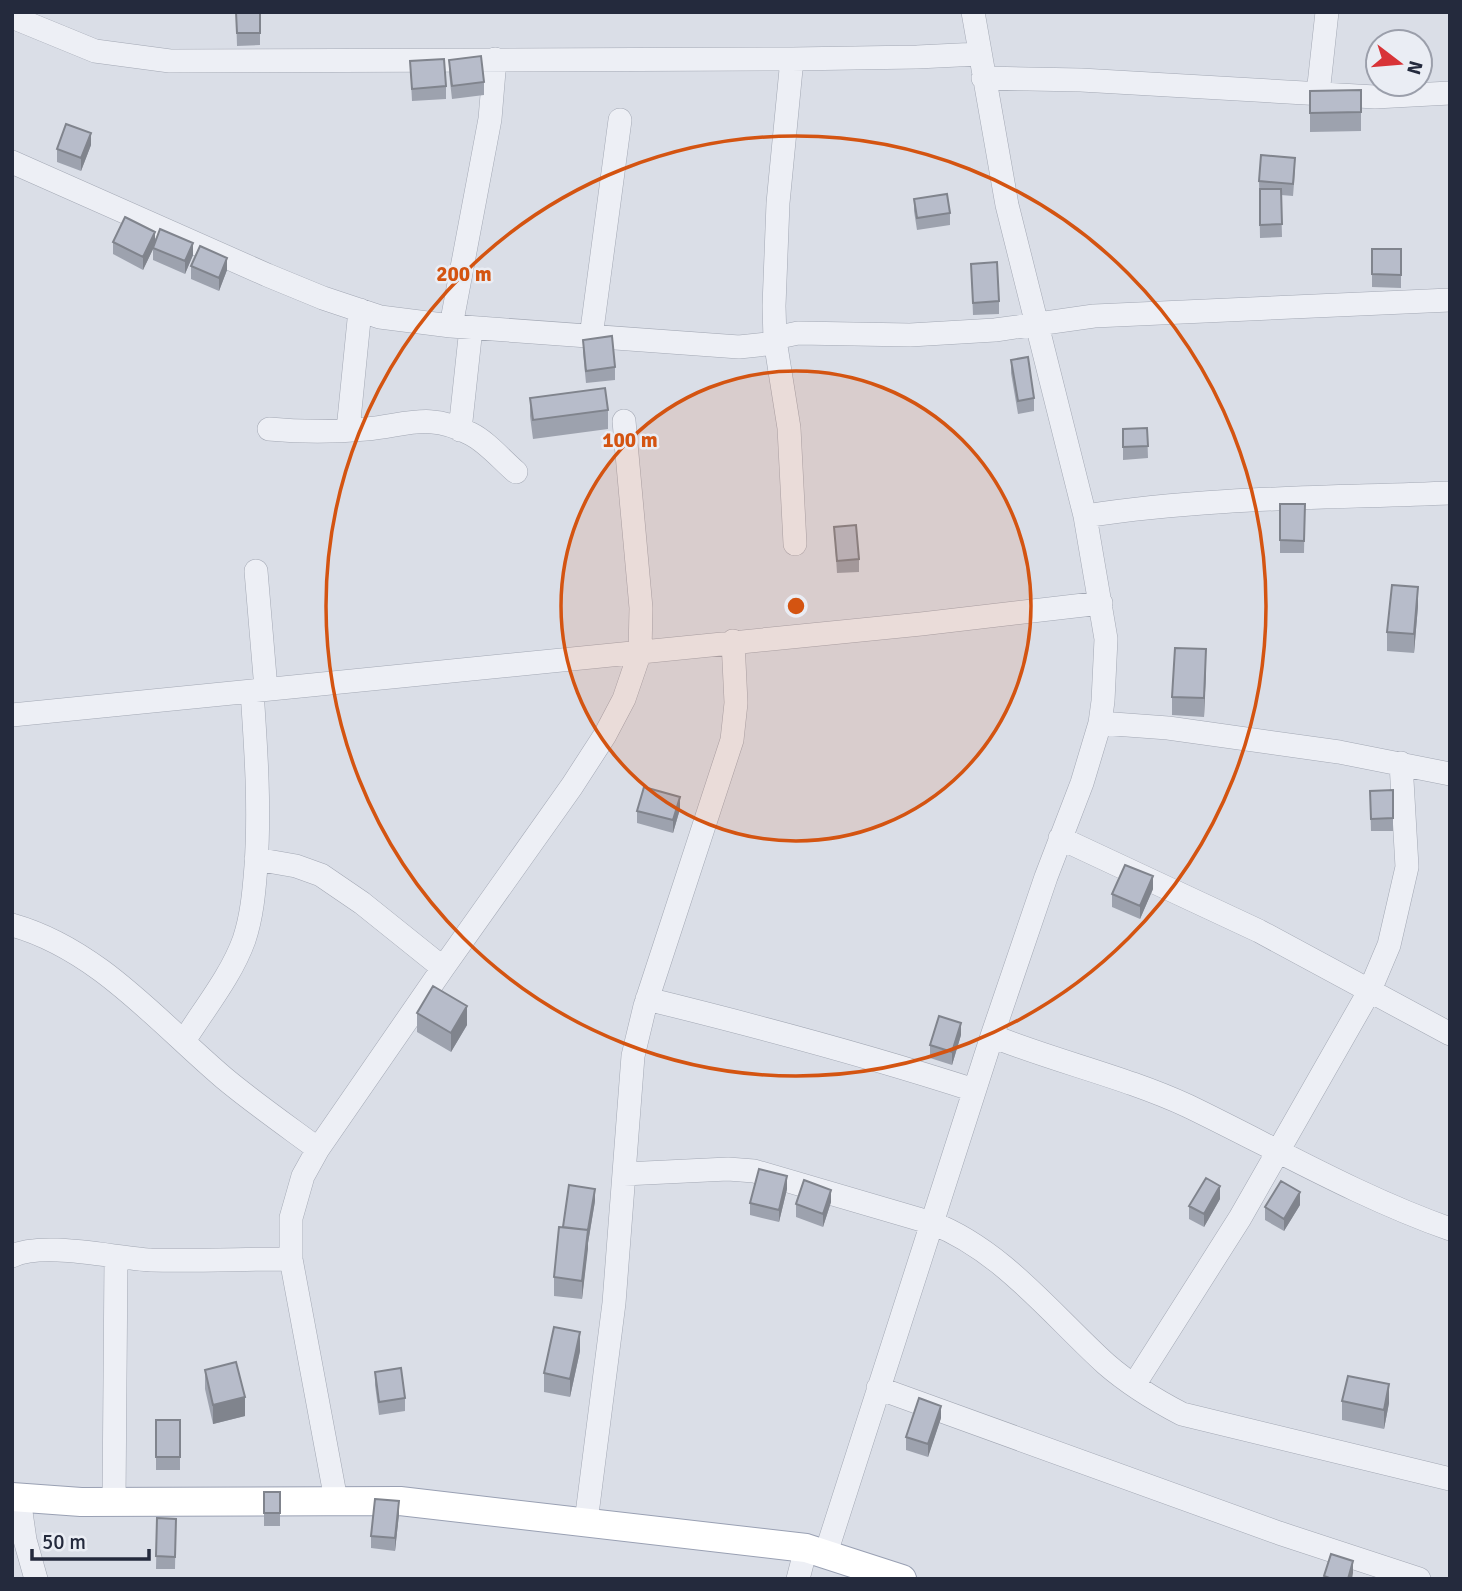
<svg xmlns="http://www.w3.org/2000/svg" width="1462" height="1591" viewBox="0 0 1462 1591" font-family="Signika,sans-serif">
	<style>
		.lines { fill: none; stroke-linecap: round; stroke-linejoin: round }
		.minor-casing { stroke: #a3a8b4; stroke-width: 24 }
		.major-casing { stroke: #99a0b3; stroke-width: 30 }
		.minor { stroke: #edeff5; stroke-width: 23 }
		.major { stroke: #fff; stroke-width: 28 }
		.wall { fill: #9da2ae }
		.shaded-wall { fill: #80848d }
		.building { fill: #b7bcca; stroke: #80848d; stroke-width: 2 }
		.ring { fill: none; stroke: #d45411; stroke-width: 3.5 }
		.centre { fill: #d45411; stroke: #eaedf4; stroke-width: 3.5 }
		.ring-label { font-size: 21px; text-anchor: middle; font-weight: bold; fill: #d45411; stroke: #eaedf4; stroke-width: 5; stroke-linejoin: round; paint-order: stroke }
	</style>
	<rect width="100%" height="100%" fill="#dadee7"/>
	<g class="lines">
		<defs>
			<path id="minor" d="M12,17L95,51L170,61L792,59L917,57L979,54
				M792,59L778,203L774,306L775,340L789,428L795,544
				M983,78L1081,80L1375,97L1450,93
				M1318,94L1327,12
				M12,162L267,275L323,298L380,317L451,326L739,347L767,344L784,336L798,333L910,335L995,330L1094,316L1450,300
				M451,326L490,119L495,59
				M591,337L620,120
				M269,429C301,432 334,432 366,429C408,425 429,412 471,434C487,442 502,460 516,472
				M348,430L360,310
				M460,430L471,328
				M1085,516C1207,497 1327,498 1450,493
				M256,571L266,689
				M12,715L921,624L1101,603
				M1100,723L1168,728L1339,752L1450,774
				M1060,838L1259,931L1450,1034
				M256,859L296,866L321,875L362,903L443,968
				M12,925C98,949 158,1022 224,1078C254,1103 287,1126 318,1149
				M647,999C757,1026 866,1055 974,1090
				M992,1036C1057,1062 1125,1077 1188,1106C1275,1148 1359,1197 1450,1229
				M184,1041C204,1009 231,976 244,940C252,916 254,892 256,866C260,807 256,750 252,691
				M624,1174L728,1169L754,1171L932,1223C1002,1250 1052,1315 1106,1364C1129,1384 1155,1400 1182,1414L1450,1479
				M12,1256C44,1241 114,1258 151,1260C198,1261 245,1259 291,1259
				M1134,1385L1240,1218L1370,990L1389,945L1407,867L1401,763
				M878,1388L1279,1533L1419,1579
				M19,1498L25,1540L36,1579
				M336,1500L291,1259V1218L303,1176L318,1149L443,968L572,786L605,735L624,699L640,652L641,608L624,421
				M114,1502L116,1258
				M586,1522L614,1303L633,1056L645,1006L732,740L736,703L733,641
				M826,1553L992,1036L1046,877L1082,783L1100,723L1103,701L1106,639L1085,516L1007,205L973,12
				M798,1579L806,1548"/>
			<path id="major" d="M12,1497L81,1502L400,1501L806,1548L902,1579"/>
		</defs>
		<!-- minor casing -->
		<use href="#minor" class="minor-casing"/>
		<!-- major casing -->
		<use href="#major" class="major-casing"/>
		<!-- minor -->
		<use href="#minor" class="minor"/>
		<!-- major -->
		<use href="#major" class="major"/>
	</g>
	<!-- wall -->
	<path class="wall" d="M236,12H260V45L237,46Z
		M449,60L484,82V95L452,99L449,73Z
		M410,61L446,86V99L412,101Z
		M1361,90V131L1310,132V91Z
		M91,145L81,171L57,162V149Z
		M1295,171L1293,196L1281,195L1282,237L1260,238L1259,181Z
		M914,199L950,213V225L917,230L914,211Z
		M113,242H155L193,255L185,274L153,260V249L143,270L113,254Z
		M1372,249H1401V288L1372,287Z
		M971,264L999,301V314L973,315Z
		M191,266L227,270L219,291L191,279Z
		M583,340L615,367V380L586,383L583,352Z
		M1011,360L1034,398V411L1018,414L1011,373Z
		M530,398L608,410V429L533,439L530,416Z
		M1147,428L1148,458L1123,460V429Z
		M1280,504H1305L1304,553H1280Z
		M834,527L859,559V572L837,573Z
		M1418,606L1414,653L1387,651V632Z
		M1206,668L1204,717L1172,715V697Z
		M1393,790V831H1371L1370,791Z
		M680,809L673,833L637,823V811Z
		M1153,889L1140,919L1112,907V894Z
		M417,1013L467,1025L451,1052L417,1032Z
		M961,1035L952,1065L930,1058V1045Z
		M787,1189L779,1222L750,1215V1203Z
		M1220,1199L1204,1227L1189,1219V1206Z
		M595,1201L588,1243L582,1299L554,1296V1277L563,1227Z
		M831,1202L823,1227L796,1217V1204Z
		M1300,1205L1284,1231L1265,1220V1207Z
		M580,1351L570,1397L544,1392V1373Z
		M205,1370L245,1416L213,1424L205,1389Z
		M375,1372L405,1398V1411L379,1415L375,1385Z
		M1342,1401L1389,1403L1384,1429L1342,1420Z
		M941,1418L928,1457L906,1450V1437Z
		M156,1420H180V1470H156Z
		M264,1492H280V1526H264Z
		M399,1514L395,1551L371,1548V1536Z
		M157,1518L176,1519L175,1569H156Z"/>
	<!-- shaded-wall -->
	<path class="shaded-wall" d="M91,133V145L81,171V158Z
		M155,232V245L143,270V257Z
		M193,243V255L185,274V261Z
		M227,258V270L219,291V278Z
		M1418,587V606L1414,653V634Z
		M1206,649V668L1204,717V698Z
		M680,797V809L673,833V820Z
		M1153,876V889L1140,919V906Z
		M467,1006V1025L451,1052V1033Z
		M961,1023V1035L952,1065V1052Z
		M787,1176V1189L779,1222V1210Z
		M1220,1186V1199L1204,1227V1214Z
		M595,1189V1201L588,1243V1230Z
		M831,1190V1202L823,1227V1214Z
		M1300,1192V1205L1284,1231V1219Z
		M588,1230V1249L582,1299V1281Z
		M580,1332V1351L570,1397V1379Z
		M1389,1384V1403L1384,1429V1410Z
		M245,1397V1416L213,1424V1405Z
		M941,1406V1418L928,1457V1444Z
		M399,1501V1514L395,1551V1538Z
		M1353,1561V1573L1352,1579H1348Z"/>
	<!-- building -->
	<path class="building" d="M236,12H260V33H237Z
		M481,56L484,82L452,86L449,60Z
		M444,59L446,86L412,89L410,61Z
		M1361,90V112L1310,113V91Z
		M66,124L91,133L81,158L57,149Z
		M1261,155L1295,158L1293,184L1259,181Z
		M1260,189H1281L1282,224L1260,225Z
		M947,194L950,213L917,218L914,199Z
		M125,217L155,232L143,257L113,242Z
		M160,229L193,243L185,261L153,248Z
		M200,246L227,258L219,278L191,266Z
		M1372,249H1401V275L1372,274Z
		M997,262L999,301L973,303L971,264Z
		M612,336L615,367L586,371L583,340Z
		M1028,357L1034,398L1018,401L1011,360Z
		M605,388L608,410L533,420L530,398Z
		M1147,428L1148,446L1123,447V429Z
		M1280,504H1305L1304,541L1280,540Z
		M856,525L859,559L837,561L834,527Z
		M1392,585L1418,587L1414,634L1387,632Z
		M1175,648L1206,649L1204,698L1172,697Z
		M644,787L680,797L673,820L637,811Z
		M1393,790V818L1371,819L1370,791Z
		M1125,865L1153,876L1140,906L1112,894Z
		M433,986L467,1006L451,1033L417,1013Z
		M939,1016L961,1023L952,1052L930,1045Z
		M759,1169L787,1176L779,1210L750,1203Z
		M1206,1178L1220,1186L1204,1214L1189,1206Z
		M804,1180L831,1190L823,1214L796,1204Z
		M1281,1181L1300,1192L1284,1219L1265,1207Z
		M569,1185L595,1189L588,1230L563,1227Z
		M559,1227L588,1230L582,1281L554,1277Z
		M554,1327L580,1332L570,1379L544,1373Z
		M236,1362L245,1397L213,1405L205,1370Z
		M401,1368L405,1398L379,1402L375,1372Z
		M1348,1376L1389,1384L1384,1410L1342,1401Z
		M919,1398L941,1406L928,1444L906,1437Z
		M156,1420H180V1457H156Z
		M264,1492H280V1513H264Z
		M375,1499L399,1501L395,1538L371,1536Z
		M157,1518L176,1519L175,1557L156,1556Z
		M1331,1554L1353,1561L1348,1579H1332L1324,1576Z"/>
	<!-- distance rings -->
	<circle cx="796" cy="606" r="235" fill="#d45411" fill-opacity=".12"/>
	<g class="ring">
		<circle cx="796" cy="606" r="235"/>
		<circle cx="796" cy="606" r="470"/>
	</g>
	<circle cx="796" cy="606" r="10" class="centre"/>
	<g class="ring-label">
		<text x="464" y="281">200 m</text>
		<text x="630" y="447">100 m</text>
	</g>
	<!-- border -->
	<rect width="1462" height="1591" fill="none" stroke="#242a3d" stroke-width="28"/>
	<!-- north arrow -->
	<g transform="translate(1399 63) rotate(106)"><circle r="33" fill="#eaedf4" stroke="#9b9fab" stroke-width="2"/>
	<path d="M0-5L12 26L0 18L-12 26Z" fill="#d83337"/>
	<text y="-10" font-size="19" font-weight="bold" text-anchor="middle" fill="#242a3d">N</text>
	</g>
	<!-- scale -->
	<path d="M32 1549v10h117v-10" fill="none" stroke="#242a3d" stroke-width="3.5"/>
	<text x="42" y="1549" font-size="21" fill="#242a3d" stroke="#eaedf4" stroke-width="5" paint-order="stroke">50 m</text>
</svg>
